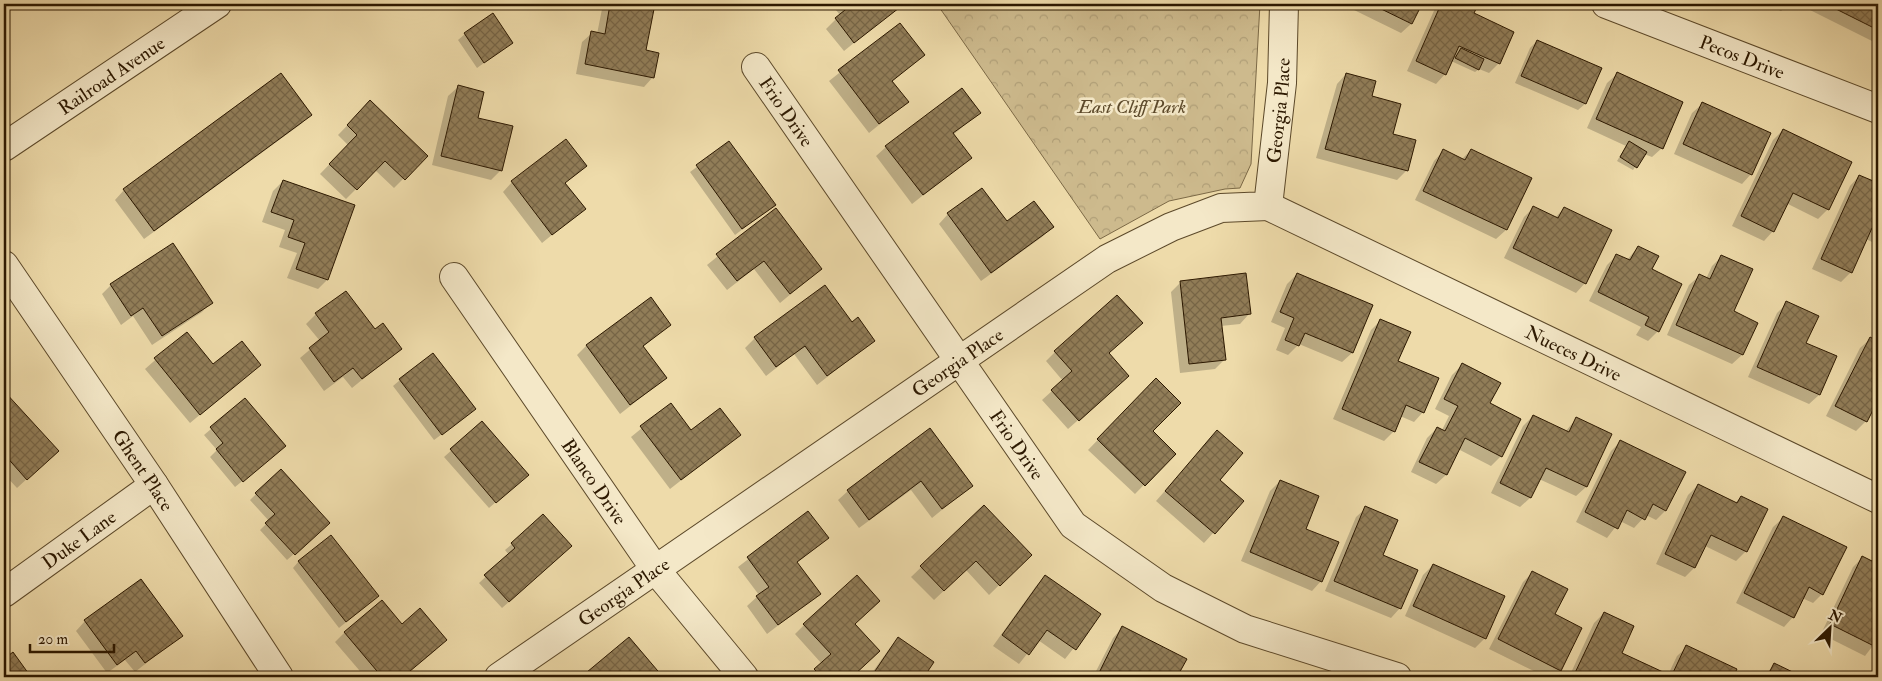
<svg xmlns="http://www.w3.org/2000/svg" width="1882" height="681" viewBox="0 0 1882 681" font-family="'IM FELL Double Pica',serif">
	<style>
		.forest { fill: url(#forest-crowns); stroke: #7c6946 }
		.shadow { fill: #0003 }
		.building { fill: url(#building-cross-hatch); stroke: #2c1800 }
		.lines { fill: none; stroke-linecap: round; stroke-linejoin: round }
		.minor-casing { stroke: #5c492a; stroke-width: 30 }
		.minor { stroke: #f4e8c8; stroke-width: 28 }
		.labels { text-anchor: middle; stroke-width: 5; stroke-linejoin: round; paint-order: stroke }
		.street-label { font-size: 19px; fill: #2c1800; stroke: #f4e8c8 }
		.park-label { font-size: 19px; font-style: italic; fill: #5c492a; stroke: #f4e8c8 }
	</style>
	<defs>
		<pattern id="forest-crowns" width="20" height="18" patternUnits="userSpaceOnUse" patternTransform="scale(1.25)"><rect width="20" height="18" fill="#cdba8d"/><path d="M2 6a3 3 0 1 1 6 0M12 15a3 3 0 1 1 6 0" fill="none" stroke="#b09f78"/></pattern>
		<pattern id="building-cross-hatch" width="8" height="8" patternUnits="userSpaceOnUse" patternTransform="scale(1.25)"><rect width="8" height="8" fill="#917d58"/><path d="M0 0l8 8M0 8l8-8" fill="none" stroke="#776546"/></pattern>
	</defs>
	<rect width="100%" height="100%" fill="#eedbaa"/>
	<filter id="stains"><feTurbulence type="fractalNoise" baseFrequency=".004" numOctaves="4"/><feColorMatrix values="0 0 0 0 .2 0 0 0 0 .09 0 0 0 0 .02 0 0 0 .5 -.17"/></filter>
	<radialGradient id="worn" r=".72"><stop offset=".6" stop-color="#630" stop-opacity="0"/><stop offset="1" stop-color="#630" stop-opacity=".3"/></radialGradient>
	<!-- forest -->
	<path class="forest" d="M937,4H1260L1251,164L1240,188L1225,189L1169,201L1100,239Z"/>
	<!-- shadow -->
	<path class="shadow" d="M603,4H654L645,51L653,77L644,87L576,74L582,42L592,33L597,34Z
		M660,4H668L663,8Z
		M831,4H894L897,8L844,51L826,29L840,15Z
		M1355,4H1421L1411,24L1401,33L1352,9Z
		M1437,4H1472L1476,5L1472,14L1513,32L1498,64L1489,73L1479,69L1475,72L1451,61L1445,74L1436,84L1407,71Z
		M1764,4H1789L1781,11Z
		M1811,4H1878V41L1876,43L1808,9Z
		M900,25L923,55L892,82L907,102L869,133L829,81Z
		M465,34L512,43L477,68L458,40Z
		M1537,41L1585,104L1578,110L1515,83L1530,48Z
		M1346,74L1371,97L1391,135L1415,141L1406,171L1397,180L1316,158L1337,84Z
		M1617,74L1662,148L1652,157L1644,154L1633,170L1617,161L1626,146L1587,128L1607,83Z
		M458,87L477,119L501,170L491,180L432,165L448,96Z
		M370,102L426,156L394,188L375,170L346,199L320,174L348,145L338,135Z
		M1702,104L1751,174L1742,184L1674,154L1692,113Z
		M979,113L953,135L970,158L912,204L876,156L886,147Z
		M310,114L301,124L144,239L115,200L124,190Z
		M1783,130L1828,209L1818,219L1786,203L1773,231L1764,241L1732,226L1773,140Z
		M729,143L774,205L735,235L690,172Z
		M1471,150L1530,178L1506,230L1496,239L1415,200L1434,161L1443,151L1462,159Z
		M585,166L564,184L584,209L542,243L503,192L512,182Z
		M1859,176L1878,185V245L1866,239L1851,272L1841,282L1812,269L1850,186Z
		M283,181L327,280L318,289L287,278L297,253L279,247L285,230L262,222L273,191Z
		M1533,208L1555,218L1564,208L1585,283L1576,293L1504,258L1524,217Z
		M775,210L821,269L780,303L754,269L727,290L707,265Z
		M948,214L1007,223L1052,227L1042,237L981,281L939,224Z
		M1638,247L1651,270L1658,331L1648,341L1636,335L1641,327L1589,301L1607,265L1617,255L1627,260Z
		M1721,257L1732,312L1756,323L1742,355L1732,364L1667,335L1689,285L1699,276L1706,279L1712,266Z
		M1297,274L1372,306L1352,353L1342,362L1299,344L1288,355L1276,350L1285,328L1271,322L1287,284Z
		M1181,282L1249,314L1240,324L1221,326L1225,359L1215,369L1180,373L1171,292Z
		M111,285L211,302L202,312L152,345L133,316L121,325L102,294Z
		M650,299L669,325L643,347L666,378L620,414L577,355L586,346Z
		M1787,303L1805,343L1835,357L1819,395L1809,404L1748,377L1777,313Z
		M316,314L375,331L400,349L352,388L343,377L324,391L300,358L320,341L306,324Z
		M1381,320L1396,362L1423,412L1414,422L1400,416L1394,431L1384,441L1333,419L1371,330Z
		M852,324L874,340L817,385L794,354L766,376L745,348L755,338Z
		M186,333L213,366L260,365L190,423L145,369Z
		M1870,339L1878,343V409L1873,406L1866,421L1856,431L1826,416L1860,348Z
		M1055,352L1107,354L1118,385L1068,429L1042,400L1063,381L1046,361Z
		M1462,365L1488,404L1501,456L1491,466L1458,449L1446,475L1436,484L1411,472L1427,438L1437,428L1442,430L1449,416L1435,409L1452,375Z
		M400,380L468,415L434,440L393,386Z
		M1156,380L1151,431L1174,454L1135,494L1088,450Z
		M4,393L57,451L17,488L4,474Z
		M245,400L277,453L235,487L210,457L217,450L204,435Z
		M670,405L691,432L739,435L670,489L631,437Z
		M1533,416L1565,432L1576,419L1610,435L1586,487L1576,496L1539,479L1530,498L1520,507L1491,493L1523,426Z
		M482,423L520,481L489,508L444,457Z
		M929,430L971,486L932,518L911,490L859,528L838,500L848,491Z
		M1208,442L1218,480L1242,501L1204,543L1156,501Z
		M1620,442L1665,511L1656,520L1646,515L1634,528L1620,521L1607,538L1576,522L1611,451Z
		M1280,481L1304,529L1321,581L1312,591L1241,561L1270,491Z
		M1698,485L1735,503L1741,497L1746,551L1736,561L1705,546L1694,568L1685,577L1656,564L1688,495Z
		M256,494L322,529L287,560L260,530L269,521L250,500Z
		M984,507L1030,555L989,595L966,570L934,600L911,577Z
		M1366,508L1400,608L1391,618L1325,591L1356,517Z
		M808,513L827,538L797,563L819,594L767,634L747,606L759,595L738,567Z
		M1783,518L1822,594L1813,603L1802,598L1793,617L1784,627L1736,603L1773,527Z
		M512,544L564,553L502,608L479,583L509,555L505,550Z
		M1863,557L1878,565V639L1865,656L1821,634L1853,567Z
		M299,561L378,596L339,628L293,568Z
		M1433,565L1485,638L1475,648L1405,616L1423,575Z
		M1532,573L1560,670L1553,677H1546L1489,649L1523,582Z
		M1045,576L1100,615L1065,659L1038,640L1019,664L993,646L1036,586Z
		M1604,613L1620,654L1661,673L1659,677H1569L1594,623Z
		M85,621L182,635L135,672L125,660L107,673L76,631Z
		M854,624L869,661L851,677H807L822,664L795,634L804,625Z
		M1122,628L1185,660L1176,677H1093L1113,638Z
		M345,632L436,650L403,677H365L335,642Z
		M629,639L661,677H583Z
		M898,639L932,662L922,677H869L889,649Z
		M1687,647L1736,670L1732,677H1667L1677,656Z
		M1774,665L1800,677H1763Z"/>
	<!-- building -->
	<path class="building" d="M610,4H655L646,50L659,53L654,78L585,64L591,31L605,34Z
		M848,4H895L899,8L854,43L835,18L850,6Z
		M1371,4H1422L1412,24Z
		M1441,4H1475L1478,5L1474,13L1514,32L1500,64L1459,46L1446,75L1416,61Z
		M1826,4H1878V30Z
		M493,13L513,43L484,63L464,33Z
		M900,23L925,55L892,81L909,102L879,124L838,70Z
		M1537,40L1602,68L1586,104L1521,76Z
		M1461,48L1484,59L1479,70L1455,58Z
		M1617,72L1683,102L1663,149L1596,119Z
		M281,73L312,115L154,231L123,189Z
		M1346,73L1376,81L1372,96L1401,104L1393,134L1416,140L1408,171L1325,149Z
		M458,85L484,92L478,118L513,126L502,171L441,156Z
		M962,88L981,113L953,133L972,158L923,195L885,146Z
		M370,100L428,156L405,180L385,161L357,190L329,164L357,135L347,125Z
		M1702,102L1771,133L1752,175L1683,144Z
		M1783,129L1852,162L1829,210L1793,193L1774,232L1741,216Z
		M566,139L587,166L565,183L586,209L552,235L511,181Z
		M729,141L776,205L742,229L696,165Z
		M1629,141L1647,152L1637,168L1620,157Z
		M1443,149L1465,160L1471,149L1532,178L1507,230L1423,191Z
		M1859,175L1878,183V231L1872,228L1852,273L1821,259Z
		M283,180L355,205L328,280L296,269L305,243L288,237L294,220L271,212Z
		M982,188L1007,221L1034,201L1054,227L991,273L947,213Z
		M1533,206L1558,218L1564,207L1612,230L1586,284L1513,248Z
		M776,208L822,269L790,294L764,261L737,281L716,254Z
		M173,243L213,303L162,336L143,308L131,316L110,284Z
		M1638,246L1659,256L1652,269L1682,284L1659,332L1645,325L1649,317L1598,292L1616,254L1630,260Z
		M1721,255L1753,269L1734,311L1758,323L1743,355L1676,325L1699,274L1710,279Z
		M1246,273L1251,314L1221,318L1226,360L1189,364L1180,281Z
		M1297,273L1373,305L1353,353L1305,333L1299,346L1285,340L1294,318L1280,312Z
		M825,285L852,322L858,317L875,341L827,376L805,346L776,367L754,337Z
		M346,291L375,329L383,323L402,349L362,379L353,368L334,382L309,348L329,332L315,313Z
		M1117,295L1143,323L1109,353L1129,376L1079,421L1051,390L1072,371L1054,351Z
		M651,297L671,325L643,346L667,378L630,405L586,345Z
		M1786,301L1819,316L1806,343L1837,356L1820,395L1757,367Z
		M1380,319L1411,332L1398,361L1439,378L1424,413L1406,405L1395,432L1342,409Z
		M187,332L213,364L242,341L261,365L200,415L154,358Z
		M1870,337L1878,341V400L1867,422L1835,406Z
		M433,353L476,409L442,435L399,379Z
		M1462,363L1501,383L1490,403L1521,419L1502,457L1465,438L1447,475L1419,462L1437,427L1445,431L1458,406L1444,399Z
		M1156,378L1181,403L1153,431L1176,454L1145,486L1097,439Z
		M4,391L59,451L27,480L4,454Z
		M245,398L286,446L243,482L216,449L223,443L210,427Z
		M671,403L691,430L720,408L741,435L681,480L640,426Z
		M1533,415L1569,432L1576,417L1612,434L1587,487L1546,468L1531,498L1500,483Z
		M482,421L529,475L496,503L450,449Z
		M930,428L973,486L942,509L921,481L869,520L847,490Z
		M1217,430L1243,453L1220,480L1244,501L1215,534L1165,491Z
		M1620,440L1686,472L1666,511L1653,504L1645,520L1627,510L1618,529L1585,512Z
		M281,469L330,523L295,555L265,523L275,514L255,493Z
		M1280,480L1319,496L1306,529L1339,542L1322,582L1250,552Z
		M1698,484L1737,503L1741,496L1768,509L1747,552L1711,535L1695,568L1665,554Z
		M984,505L1032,555L1000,586L976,561L944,591L920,566Z
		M1365,506L1398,520L1383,555L1418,570L1401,609L1334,581Z
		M808,511L829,538L797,562L821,594L778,625L756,596L769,587L747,557Z
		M543,514L572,546L509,602L484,575L515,548L511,543Z
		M1783,516L1847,547L1823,595L1809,587L1794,618L1744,593Z
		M331,535L379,596L346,622L298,561Z
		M1862,556L1878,564V642L1876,647L1830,624Z
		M1433,564L1505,596L1486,639L1413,606Z
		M1532,571L1568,589L1555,614L1582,628L1561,671L1498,639Z
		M857,575L880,601L855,624L880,651L852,677H822L814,669L831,654L803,624Z
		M1045,575L1101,614L1076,650L1047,630L1029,655L1002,635Z
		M141,579L183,636L145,663L136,651L117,665L84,620Z
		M382,600L402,624L420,608L447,640L403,677H382L344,632Z
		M1604,612L1634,626L1622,653L1663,672L1660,677H1573Z
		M1122,626L1187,659L1177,677H1097Z
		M629,637L663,677H581Z
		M898,637L934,662L924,677H871Z
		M1686,645L1737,669L1733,677H1671Z
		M13,652L31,677H4V659Z
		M1774,663L1803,677H1767Z"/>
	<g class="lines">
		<defs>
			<g id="minor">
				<path id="s1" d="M1606,4L1878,109"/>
				<path id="s2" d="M756,67L1073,525L1163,588L1245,629L1397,677"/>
				<path id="s3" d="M4,147L217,4"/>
				<path id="s4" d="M1268,206L1878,499"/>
				<path id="s5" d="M4,265L154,485L279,677"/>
				<path id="s6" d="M454,277L655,569L744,677"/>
				<path id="s7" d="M4,593L154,485"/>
				<path id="s8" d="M499,677L1107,259L1171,227L1221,208L1268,206L1282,83L1284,4"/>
			</g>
		</defs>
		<!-- minor casing -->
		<use href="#minor" class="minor-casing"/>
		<!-- minor -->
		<use href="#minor" class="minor"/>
	</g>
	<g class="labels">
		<!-- street labels -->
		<g class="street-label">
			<text dy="7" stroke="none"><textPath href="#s1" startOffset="146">Pecos Drive</textPath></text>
			<text dy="7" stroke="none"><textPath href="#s3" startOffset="129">Railroad Avenue</textPath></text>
			<text dy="7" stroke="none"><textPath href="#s8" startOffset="1006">Georgia Place</textPath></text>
			<text dy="7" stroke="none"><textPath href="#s2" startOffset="54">Frio Drive</textPath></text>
			<text dy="7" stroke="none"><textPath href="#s4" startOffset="339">Nueces Drive</textPath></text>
			<text dy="7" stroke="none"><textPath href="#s8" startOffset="556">Georgia Place</textPath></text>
			<text dy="7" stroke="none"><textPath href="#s2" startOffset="459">Frio Drive</textPath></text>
			<text dy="7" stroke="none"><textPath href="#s5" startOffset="248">Ghent Place</textPath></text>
			<text dy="7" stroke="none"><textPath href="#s6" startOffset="248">Blanco Drive</textPath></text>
			<text dy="7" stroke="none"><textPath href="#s7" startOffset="92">Duke Lane</textPath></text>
			<text dy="7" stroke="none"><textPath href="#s8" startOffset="151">Georgia Place</textPath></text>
		</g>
		<!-- park labels -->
		<g class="park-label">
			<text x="1132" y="113">East Cliff Park</text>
		</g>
	</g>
	<!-- margin -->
	<rect width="1882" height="681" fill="none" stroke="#eedbaa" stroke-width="20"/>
	<rect x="5" y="5" width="1872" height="671" fill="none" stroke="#2c1800" stroke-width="2.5"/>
	<rect x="10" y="10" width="1862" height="661" fill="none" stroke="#2c1800"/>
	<!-- north arrow -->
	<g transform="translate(1830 628) rotate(25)" stroke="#f4e8c8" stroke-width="4" paint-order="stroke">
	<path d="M0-4L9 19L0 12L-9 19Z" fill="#2c1800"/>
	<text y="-8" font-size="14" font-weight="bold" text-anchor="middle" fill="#2c1800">N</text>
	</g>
	<!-- scale -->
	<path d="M30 644v8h84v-8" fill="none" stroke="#2c1800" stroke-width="2.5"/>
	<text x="38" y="644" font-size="15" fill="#2c1800" stroke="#f4e8c8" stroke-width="4" paint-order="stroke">20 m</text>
	<rect width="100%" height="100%" filter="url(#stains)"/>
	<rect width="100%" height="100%" fill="url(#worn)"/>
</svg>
